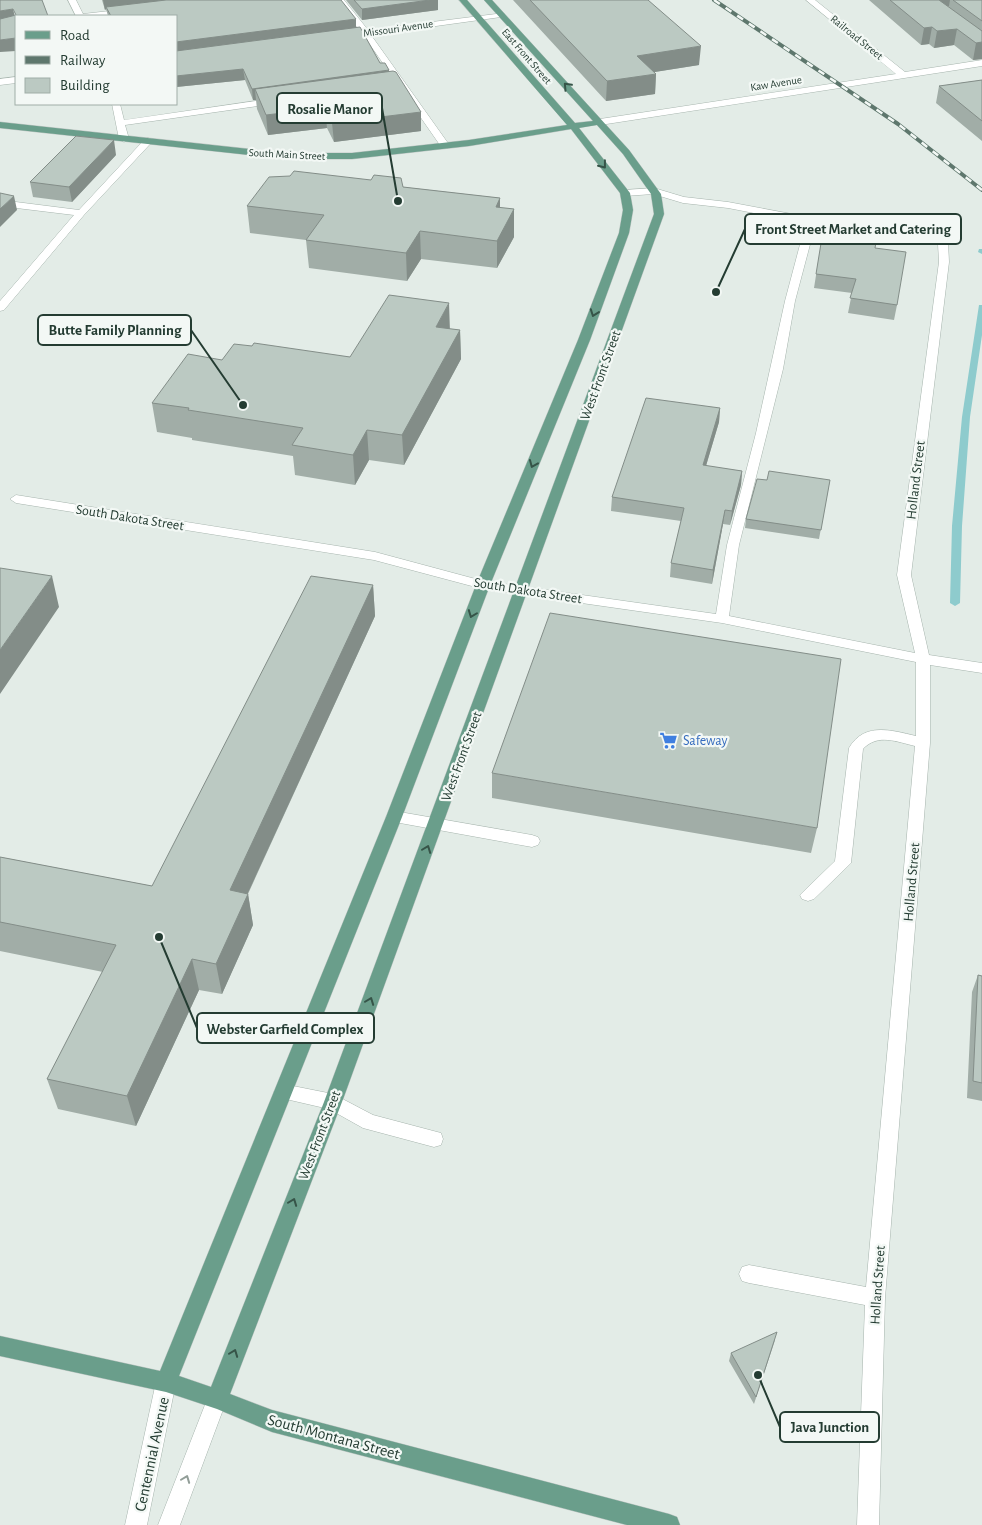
<svg xmlns="http://www.w3.org/2000/svg" width="982" height="1525" viewBox="0 0 982 1525" font-family="'Alegreya Sans',sans-serif">
	<style>
		.lines { fill: none; stroke-linecap: round; stroke-linejoin: round }
		.stream { fill: #8ecbcd; fill-rule: evenodd }
		.minor-casing { stroke: #a6b4ad; stroke-width: 1 }
		.major-casing { stroke: #c2c8c6; stroke-width: 1 }
		.minor { fill: #fff; fill-rule: evenodd }
		.major { fill: #6a9e8b; fill-rule: evenodd }
		.rail-casing { stroke: #5e776d; stroke-width: 4 }
		.rail { stroke: #f3f8f5; stroke-width: 2.5; stroke-dasharray: 7; stroke-linecap: butt }
		.wall { fill: #a1ada7 }
		.shaded-wall { fill: #838d88 }
		.building { fill: #bbc9c2; stroke: #838d88 }
		.oneway { stroke: #365448 }
		.oneway2 { stroke: #929e98 }
		.labels { text-anchor: middle; stroke-width: 4.5; stroke-linejoin: round; paint-order: stroke }
		.far-street-label { font-size: 11px; fill: #243c32; stroke: #f3f8f5 }
		.street-label { font-size: 14px; fill: #243c32; stroke: #f3f8f5 }
		.shop-label { font-size: 14px; fill: #366cbe; stroke: #f3f8f5; text-anchor: start }
		.near-street-label { font-size: 16px; fill: #243c32; stroke: #f3f8f5 }
		.leader { fill: none; stroke: #243c32; stroke-width: 2 }
		.callout-dot { fill: #243c32; stroke: #f3f8f5; stroke-width: 2 }
		.callout { fill: #f3f8f5; stroke: #243c32; stroke-width: 2 }
		.callout-label { font-size: 15px; text-anchor: middle; font-weight: bold; fill: #243c32 }
	</style>
	<rect width="100%" height="100%" fill="#e3ece7"/>
	<g class="lines">
		<!-- stream -->
		<path class="stream" d="M979,249H982V254L978,252Z
			M979,305H982V335L970,417L962,526L960,603L955,606L950,603L952,526L962,417Z"/>
		<defs>
			<path id="minor" d="M68,0H76L83,14L127,9L131,11C120,19 90,16 76,16Z
				M336,0H344L368,30L504,13V17H501L371,35L450,146L448,148H442L364,36L341,38V34L360,31Z
				M806,0H815L905,72L982,60V66L600,125L596,122L600,119L896,74Z
				M16,77V83L0,85V79Z
				M276,98L280,101L279,103L125,125L129,139L124,142L119,139L112,104H120L124,120Z
				M148,138L151,139V143L84,215L4,310L0,311V301L74,215L0,206V200L79,210L145,139Z
				M654,188L684,197L728,202L829,221L943,239L948,242L949,262L911,575L929,655L982,663V673L930,665V743L885,1298L879,1525H857L865,1305L749,1283L742,1281L739,1274L742,1267L749,1265L866,1287L915,746C897,742 878,733 863,749L851,863L814,899L808,901L802,899L800,895L835,861L849,748C864,722 891,730 916,736V662L722,623L483,589L374,560L16,503L10,499L16,495L375,552L483,581L716,614L727,545L756,433L785,301L802,237L801,222L728,208L683,203L653,194L625,196L620,193L625,190ZM811,224L938,244L939,262L897,575L915,653L729,616L739,545L783,369L795,301L812,237Z
				M394,811L532,835L538,837L540,841L538,845L532,847L389,821L386,817L389,813Z
				M283,1084L333,1094L373,1115L441,1133L443,1139L441,1145L434,1147L363,1128L329,1109L277,1097L274,1092L277,1087Z
				M166,1372L173,1375L176,1382L147,1525H125L156,1382L159,1375Z
				M217,1389L224,1392L227,1399L180,1525H158L210,1392Z"/>
			<path id="major" d="M459,0H467L575,123L593,121L484,0H492L629,150L661,194L664,214L342,1102L230,1394L272,1410L669,1514L677,1517L680,1525H627L272,1432L217,1409L166,1392L0,1356V1336L160,1371L386,817L476,585L578,340L619,233L623,210L620,193L571,129L469,146L352,159H287L0,128V122L287,153H352L469,140L567,125ZM597,125L623,154L651,194L654,214L324,1102L211,1387L179,1376L402,817L490,585L590,340L629,233L633,210L630,193L579,128Z"/>
		</defs>
		<!-- minor casing -->
		<use href="#minor" class="minor-casing"/>
		<!-- major casing -->
		<use href="#major" class="major-casing"/>
		<!-- minor -->
		<use href="#minor" class="minor"/>
		<!-- major -->
		<use href="#major" class="major"/>
		<defs>
			<path id="rail" d="M714,0L898,124L982,190"/>
		</defs>
		<!-- rail casing -->
		<use href="#rail" class="rail-casing"/>
		<!-- rail -->
		<use href="#rail" class="rail"/>
	</g>
	<!-- wall -->
	<path class="wall" d="M102,0H341L356,28L380,63L389,71L421,112V131L334,142L327,128L268,135L257,109L256,100H253L245,80L176,87V16H108L106,9L105,10Z
		M346,0H438V10L362,20Z
		M513,0H648L699,65L654,72L656,74L655,94L606,101Z
		M869,0H982V59L973,60L954,45L934,48L929,44L921,45Z
		M982,80V141L936,103L939,86Z
		M116,155L72,202L33,197L30,182Z
		M403,187L500,198V208L514,209V237L497,268L421,259L407,281L309,268L306,240L250,233L247,206Z
		M824,225L875,248L897,305L894,320L848,313L852,293L814,288Z
		M450,329L460,330L461,359L404,465L369,460L355,485L295,475L293,456L192,440V438L157,432L152,403L222,360L252,346L350,357Z
		M720,408L719,422L706,466L742,471L741,485L730,525L723,524L712,584L670,577L671,563L681,521L611,511L612,497Z
		M767,480H830L819,539L745,528L746,519Z
		M373,585L375,616L248,894L253,925L222,994L199,990L136,1126L58,1109L47,1079L103,972L0,951V857L152,886Z
		M492,773L817,828L811,853L492,798Z
		M978,975L982,976V1101L967,1098L972,992Z
		M775,1340L754,1404L729,1361L731,1353Z"/>
	<!-- shaded-wall -->
	<path class="shaded-wall" d="M103,0H187L106,7V9L105,10Z
		M430,0H438V10L362,20V9Z
		M940,0H950L949,6L938,7Z
		M13,9L16,21L0,24V11Z
		M356,19V30L176,54V42Z
		M932,27L929,44L921,45L924,28Z
		M957,29L954,45L934,48L937,31Z
		M16,38V51L0,52V40Z
		M982,42V59L973,60L976,43Z
		M701,46L699,65L636,75L637,56Z
		M243,69L245,80L176,87V76Z
		M389,70L390,81L255,89L256,100H253L252,89Z
		M656,74L655,94L606,101L607,81Z
		M325,108L327,128L268,135L266,115Z
		M421,112V131L334,142L332,123Z
		M114,140L116,155L72,202L69,187Z
		M14,196L17,210L0,227V209Z
		M500,198V226L496,207Z
		M514,209V237L497,268V241Z
		M420,231L421,259L407,281L406,253Z
		M449,303L450,332L436,327Z
		M460,330L461,359L404,465L402,435Z
		M720,408L719,422L702,479L703,465Z
		M367,430L369,460L355,485L353,455Z
		M742,471L741,485L730,525L732,511Z
		M725,510L723,524L712,584L713,570Z
		M52,576L59,607L0,694V650Z
		M373,585L375,616L235,921L230,890Z
		M248,894L253,925L222,994L216,964Z
		M192,959L199,990L136,1126L127,1096Z"/>
	<!-- building -->
	<path class="building" d="M0,0H42L48,16H16V38L0,40V19L16,15L13,9L0,11Z
		M166,0H341L356,19L176,42V16H111L106,7Z
		M354,0H430L362,9Z
		M530,0H648L701,46L637,56L656,74L607,81Z
		M890,0H939L982,31V42L976,43L957,29L937,31L932,27L924,28Z
		M953,0H982V21Z
		M360,27L380,63H385L389,70L252,89L243,69L176,76V51Z
		M393,71L396,72L421,112L332,123L325,108L266,115L255,89Z
		M982,80V121L939,86Z
		M76,136L114,140L69,187L30,182Z
		M294,171L371,180L374,175L401,178L403,187L500,198L496,207L514,209L497,241L420,231L406,253L306,240L324,215L247,206L269,177L290,176Z
		M0,193L14,196L0,209Z
		M824,225L878,231L875,248L906,252L897,305L850,298L856,279L816,274Z
		M389,295L449,303L436,327L460,330L402,435L367,430L353,455L292,445L303,428L188,410L189,408L152,403L188,354L222,360L234,344L252,346L254,343L350,357Z
		M646,398L720,408L703,465L742,471L732,511L725,510L713,570L671,563L684,508L612,497Z
		M769,471L830,480L821,530L746,519L757,479L767,480Z
		M0,568L52,576L0,650Z
		M311,576L373,585L230,890L248,894L216,964L192,959L127,1096L47,1079L116,945L0,922V857L152,886Z
		M550,613L841,659L817,828L492,773Z
		M978,975L982,976V1083L973,1081Z
		M777,1332L756,1397L731,1353Z"/>
	<!-- one-way arrows -->
	<defs><path id="oneway-chevron" d="M-2-3.5L2.5 0L-2 3.5" fill="none" stroke-width="1.6" stroke-linecap="round" stroke-linejoin="round" transform="scale(1.25)"/></defs>
	<g class="oneway">
		<use href="#oneway-chevron" transform="translate(567 86) rotate(-133)"/>
		<use href="#oneway-chevron" transform="translate(603 165) rotate(52)"/>
		<use href="#oneway-chevron" transform="translate(594 313) rotate(110)"/>
		<use href="#oneway-chevron" transform="translate(533 464) rotate(113)"/>
		<use href="#oneway-chevron" transform="translate(472 614) rotate(111)"/>
		<use href="#oneway-chevron" transform="translate(427 849) rotate(-69)"/>
		<use href="#oneway-chevron" transform="translate(370 1001) rotate(-69)"/>
		<use href="#oneway-chevron" transform="translate(293 1202) rotate(-69)"/>
		<use href="#oneway-chevron" transform="translate(234 1353) rotate(-69)"/>
	</g>
	<use class="oneway2" href="#oneway-chevron" transform="translate(186 1479) rotate(-69)"/>
	<!-- icons -->
	<defs>
		<symbol id="supermarket-bare" viewBox="-9 -9 18 18"><path d="M-6-5.5h2.5l.6 2H6L4.5 2H-2.5L-4.4-4H-6ZM-1.5 3.2a1.3 1.3 0 1 0 .1 0ZM3 3.2a1.3 1.3 0 1 0 .1 0Z" fill="#3f7fe0" stroke="#f3f8f5" stroke-width="2.5" paint-order="stroke"/></symbol>
	</defs>
	<g fill-rule="evenodd">
		<use href="#supermarket-bare" x="656" y="728" width="25" height="25"/>
	</g>
	<g class="labels">
		<!-- far-street labels -->
		<g class="far-street-label">
			<text transform="translate(398 28) rotate(-8)" y="4">Missouri Avenue</text>
			<text transform="translate(857 37) rotate(39)" y="4">Railroad Street</text>
			<text transform="translate(527 56) rotate(49)" y="4">East Front Street</text>
			<text transform="translate(776 83) rotate(-9)" y="4">Kaw Avenue</text>
			<text transform="translate(287 154) rotate(3)" y="4">South Main Street</text>
		</g>
		<!-- street labels -->
		<g class="street-label">
			<text transform="translate(600 375) rotate(-70)" y="5">West Front Street</text>
			<text transform="translate(915 480) rotate(-83)" y="5">Holland Street</text>
			<text transform="translate(130 517) rotate(9)" y="5">South Dakota Street</text>
			<text transform="translate(528 590) rotate(9)" y="5">South Dakota Street</text>
			<text transform="translate(461 756) rotate(-70)" y="5">West Front Street</text>
			<text transform="translate(911 882) rotate(-85)" y="5">Holland Street</text>
			<text transform="translate(319 1135) rotate(-69)" y="5">West Front Street</text>
			<text transform="translate(877 1285) rotate(-86)" y="5">Holland Street</text>
		</g>
		<!-- shop labels -->
		<g class="shop-label">
			<text x="683" y="745">Safeway</text>
		</g>
		<!-- near-street labels -->
		<g class="near-street-label">
			<text transform="translate(334 1436) rotate(15)" y="6">South Montana Street</text>
			<text transform="translate(151 1454) rotate(-78)" y="6">Centennial Avenue</text>
		</g>
	</g>
	<!-- callouts -->
	<path class="leader" d="M398 201L382 108M716 292L745 229M243 405L191 330M159 937L197 1028M758 1375L780 1427"/>
	<g class="callout-dot">
		<circle cx="398" cy="201" r="5"/>
		<circle cx="716" cy="292" r="5"/>
		<circle cx="243" cy="405" r="5"/>
		<circle cx="159" cy="937" r="5"/>
		<circle cx="758" cy="1375" r="5"/>
	</g>
	<g class="callout">
		<rect x="277" y="93" width="105" height="30" rx="5"/>
		<rect x="745" y="214" width="216" height="30" rx="5"/>
		<rect x="38" y="315" width="153" height="30" rx="5"/>
		<rect x="197" y="1013" width="177" height="30" rx="5"/>
		<rect x="780" y="1412" width="99" height="30" rx="5"/>
	</g>
	<g class="callout-label">
		<text x="330" y="114">Rosalie Manor</text>
		<text x="853" y="234">Front Street Market and Catering</text>
		<text x="115" y="335">Butte Family Planning</text>
		<text x="285" y="1034">Webster Garfield Complex</text>
		<text x="830" y="1432">Java Junction</text>
	</g>
	<!-- legend -->
	<rect x="15" y="15" width="162" height="90" fill="#f3f8f5" stroke="#a0ada7"/>
	<rect x="25" y="31" width="25" height="8" fill="#6a9e8b" stroke="#a0ada7"/>
	<text x="60" y="40" font-size="15" fill="#243c32">Road</text>
	<rect x="25" y="56" width="25" height="8" fill="#5e776d" stroke="#a0ada7"/>
	<text x="60" y="65" font-size="15" fill="#243c32">Railway</text>
	<rect x="25" y="78" width="25" height="15" fill="#bbc9c2" stroke="#a0ada7"/>
	<text x="60" y="90" font-size="15" fill="#243c32">Building</text>
</svg>
